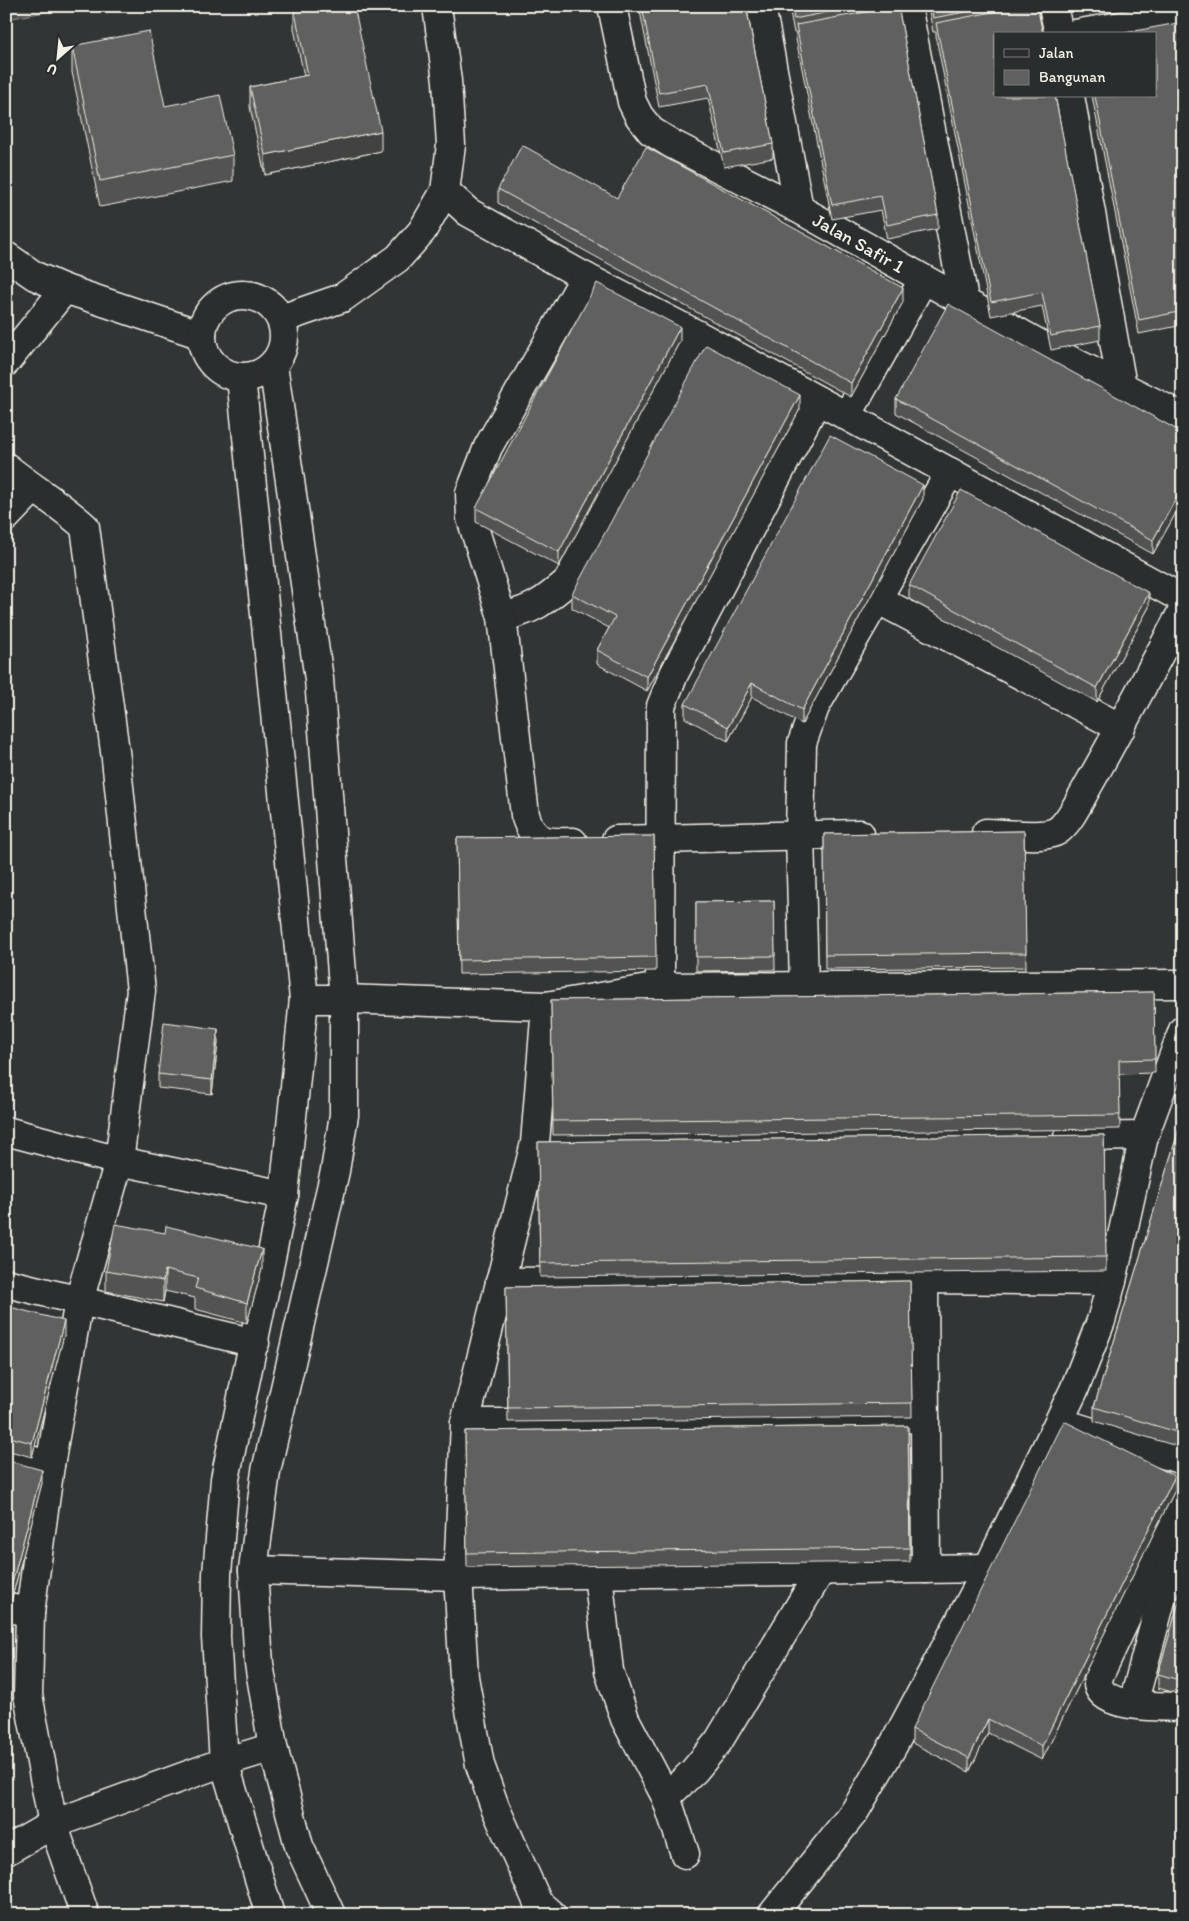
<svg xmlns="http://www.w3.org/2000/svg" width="1189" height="1921" viewBox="0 0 1189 1921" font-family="Itim,sans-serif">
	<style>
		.green { fill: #4b4d4c; stroke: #a09f9a }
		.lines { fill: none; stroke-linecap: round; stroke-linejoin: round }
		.minor-casing { stroke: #f4f1e8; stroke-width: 31 }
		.minor { stroke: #2a2d2e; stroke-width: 28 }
		.wall { fill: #525352; stroke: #f4f1e8 }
		.shaded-wall { fill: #424342; stroke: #f4f1e8 }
		.building { fill: #5f605f; stroke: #f4f1e8 }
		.labels { text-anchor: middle; stroke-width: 4.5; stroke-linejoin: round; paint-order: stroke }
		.street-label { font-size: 19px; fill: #f4f1e8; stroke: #2a2d2e }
	</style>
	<rect width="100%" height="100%" fill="#323535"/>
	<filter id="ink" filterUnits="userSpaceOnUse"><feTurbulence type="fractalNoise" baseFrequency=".02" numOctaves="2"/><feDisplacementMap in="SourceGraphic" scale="10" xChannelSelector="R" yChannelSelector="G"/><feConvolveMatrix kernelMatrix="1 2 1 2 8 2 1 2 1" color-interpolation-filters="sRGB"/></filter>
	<g filter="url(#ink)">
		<!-- green -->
		<path class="green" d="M6,6H78L6,19Z"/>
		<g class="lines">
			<defs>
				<g id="minor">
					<path id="s1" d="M612,6L632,102L639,116L651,131L672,144L799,209L1050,350L1183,417"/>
					<path d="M761,6L799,209"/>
					<path d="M907,6L965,304"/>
					<path d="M1053,6L1059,34"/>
					<path d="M1075,34L1183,15"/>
					<path d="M1070,96L1122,386"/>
					<path d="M445,191L468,212L585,277L696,334L1183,599"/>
					<path d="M6,256L35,276L65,289L202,335"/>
					<circle cx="243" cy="336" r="41"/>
					<path d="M281,319L342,298L398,258L422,231L445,191L451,145L447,81L437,6"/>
					<path d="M6,362L65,289"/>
					<path d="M273,365L319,679L344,999V1115L335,1171L266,1471L253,1570L259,1664L273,1747L299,1846L331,1915"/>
					<path d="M241,377L304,999L284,1195L225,1479L217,1574L216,1637L224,1762L270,1915"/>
					<path d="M847,416L923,280"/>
					<path d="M6,467C32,488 61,505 85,527L116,759L141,991L119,1161L79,1301L50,1465L30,1613L28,1695L53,1824L85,1915"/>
					<path d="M6,517L33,489"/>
					<path d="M877,599L1121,728"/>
					<path d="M502,617C533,610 544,602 568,581L696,334"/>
					<path d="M986,833C1002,833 1045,839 1057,831C1069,824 1082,796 1089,784C1122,726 1152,668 1183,610"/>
					<path d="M616,840L860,834"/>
					<path d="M573,842C546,843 534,844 525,815L502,617L471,518L470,493L488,447L585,277"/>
					<path d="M804,986L800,835L802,743L815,707L950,472"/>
					<path d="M660,987L661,706L674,674L817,400"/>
					<path d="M304,999H344L546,1006L660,987L1183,984"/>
					<path d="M546,1006L535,1143L465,1423L458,1576L464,1677L480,1765L495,1807L538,1903L552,1915"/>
					<path d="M6,1131L119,1161L284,1195"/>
					<path d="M1068,1137L1144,1136"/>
					<path d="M924,1279L926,1569"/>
					<path d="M500,1282L924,1279L1112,1281"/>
					<path d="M6,1283L255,1343"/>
					<path d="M1059,1422L1183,1460"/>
					<path d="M465,1423H709L925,1418"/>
					<path d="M6,1454L50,1465"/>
					<path d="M1183,1497L1098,1678C1093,1710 1161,1706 1183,1707"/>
					<path d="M253,1570L458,1576L988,1568"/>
					<path d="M598,1574L609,1671L625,1719L666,1797L685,1854"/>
					<path d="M6,1607L30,1613"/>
					<path d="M1133,1704L1179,1534"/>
					<path d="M666,1797L694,1771L718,1742L820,1572"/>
					<path d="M6,1851L53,1824L224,1762L273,1747"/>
					<path d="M772,1915L855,1811L894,1744L988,1568L1074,1390L1101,1321L1112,1281L1144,1136L1183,1030"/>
				</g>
			</defs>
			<!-- minor casing -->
			<use href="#minor" class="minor-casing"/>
			<!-- minor -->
			<use href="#minor" class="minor"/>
		</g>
		<!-- wall -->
		<path class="wall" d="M639,6H746L773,144V158L724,167L708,98L659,107Z
			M789,6H898L938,215V229L887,239L881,210L832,219L796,39V32L794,33Z
			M928,6H1037L1100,326V340L1051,350L1042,306L991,316L936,37V32H933Z
			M1079,6H1105L1080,11Z
			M294,8L381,151L265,175L250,107V87L304,76L294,29Z
			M1183,22V325L1139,334L1092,96H1155Z
			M72,46L165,106L233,155V181L100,207L72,72Z
			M498,189L617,198L903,302L851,397L498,203Z
			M680,341L559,566L476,522V508Z
			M896,399L1183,433V500L1153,554L896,413Z
			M800,409L647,691L597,664V650L609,628L572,608V594Z
			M923,499L802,724L752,697L728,741L685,718V704Z
			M909,585L1149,607L1097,702L909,599Z
			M1024,831L1026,967L825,969L824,834Z
			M654,836L656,971L459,974L457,838Z
			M774,901L775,970L696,971V902Z
			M1154,992L1155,1073L1119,1074L1120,1129L553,1135L551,1000Z
			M218,1043L212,1094L158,1088V1074Z
			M1183,1116V1448L1094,1421V1407Z
			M1104,1135L1106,1271L540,1277L538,1142Z
			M262,1269L247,1323L195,1309V1298L165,1291L163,1302L106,1291V1271Z
			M910,1281L912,1417L508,1422L506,1287Z
			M6,1306L64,1335L32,1457L6,1450Z
			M908,1426L910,1562L467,1567L465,1431Z
			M6,1460L42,1483L10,1605L6,1604Z
			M1175,1490L1042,1760L988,1733L969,1772L912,1743V1729Z
			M1183,1588V1695L1158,1688V1674Z"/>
		<!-- shaded-wall -->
		<path class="shaded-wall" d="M381,131V151L265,175V155Z
			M903,288V302L851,397V383Z
			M680,327V341L559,566V552Z
			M800,395V409L647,691V677Z
			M923,485V499L802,724V710Z
			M1183,486V500L1153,554V540Z
			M1149,593V607L1097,702V688Z
			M752,683V697L728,741V727Z
			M218,1029V1043L212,1094V1080Z
			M262,1249V1269L247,1323V1303Z
			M165,1270V1291L163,1302V1281Z
			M64,1321V1335L32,1457V1443Z
			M42,1470V1483L10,1605V1591Z
			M1175,1476V1490L1042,1760V1746Z
			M988,1719V1733L969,1772V1758Z"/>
		<!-- building -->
		<path class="building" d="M303,6H354L381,131L265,155L250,87L308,75L294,8Z
			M642,6H746L773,144L724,153L708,84L659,93Z
			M792,6H859L794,19Z
			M898,6L938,215L887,225L881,196L832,205L796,25Z
			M931,6H997L933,18Z
			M1023,6H1037L1043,34H995V96H1055L1100,326L1051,336L1042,292L991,302L936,23Z
			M1183,22V272L1181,273L1183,281V311L1139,320L1095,96H1155V34H1119Z
			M149,31L165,106L220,95L233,155L100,181L72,46Z
			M522,145L617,198L646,147L903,288L851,383L498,189Z
			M597,283L680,327L559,552L476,508Z
			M948,304L1183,433V486L1153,540L896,399Z
			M706,345L800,395L647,677L597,650L615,617L572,594Z
			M830,435L923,485L802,710L752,683L728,727L685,704Z
			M961,490L1149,593L1097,688L909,585Z
			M1024,831L1026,953L825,955L824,834Z
			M654,836L656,957L459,960L457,838Z
			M774,901L775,956L696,957V902Z
			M1154,992L1155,1059L1119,1060L1120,1115L553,1121L551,1000Z
			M164,1022L218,1029L212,1080L158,1074Z
			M1183,1116V1434L1094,1407Z
			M1104,1135L1106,1257L540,1263L538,1142Z
			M115,1224L165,1233L166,1226L262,1249L247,1303L195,1288L198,1278L165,1270L163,1281L106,1271Z
			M910,1281L912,1403L508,1408L506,1287Z
			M6,1306L64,1321L32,1443L6,1436Z
			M1064,1421L1175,1476L1042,1746L988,1719L969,1758L912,1729Z
			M908,1426L910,1548L467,1553L465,1431Z
			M6,1460L42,1470L10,1591L6,1590Z
			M1183,1588V1681L1158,1674Z"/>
	</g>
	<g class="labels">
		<!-- street labels -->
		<g class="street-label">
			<text dy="7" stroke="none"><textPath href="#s1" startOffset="369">Jalan Safir 1</textPath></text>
		</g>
	</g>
	<!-- margin -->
	<rect width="1189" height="1921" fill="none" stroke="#2a2d2e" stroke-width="25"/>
	<rect x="12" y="12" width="1164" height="1896" fill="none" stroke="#f4f1e8" stroke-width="2" filter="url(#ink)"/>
	<!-- legend -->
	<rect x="994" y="32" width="162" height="65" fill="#2a2d2e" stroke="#7b7b78"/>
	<rect x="1004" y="49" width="25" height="8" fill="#2a2d2e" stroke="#7b7b78"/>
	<text x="1039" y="58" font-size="15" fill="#f4f1e8">Jalan</text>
	<rect x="1004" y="70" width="25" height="15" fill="#5f605f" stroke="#7b7b78"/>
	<text x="1039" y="82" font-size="15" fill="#f4f1e8">Bangunan</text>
	<!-- north arrow -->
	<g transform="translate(58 58) rotate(207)" stroke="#2a2d2e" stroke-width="4" paint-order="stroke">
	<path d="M0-4L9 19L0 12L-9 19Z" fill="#f4f1e8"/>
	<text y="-8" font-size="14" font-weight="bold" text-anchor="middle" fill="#f4f1e8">U</text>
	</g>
</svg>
